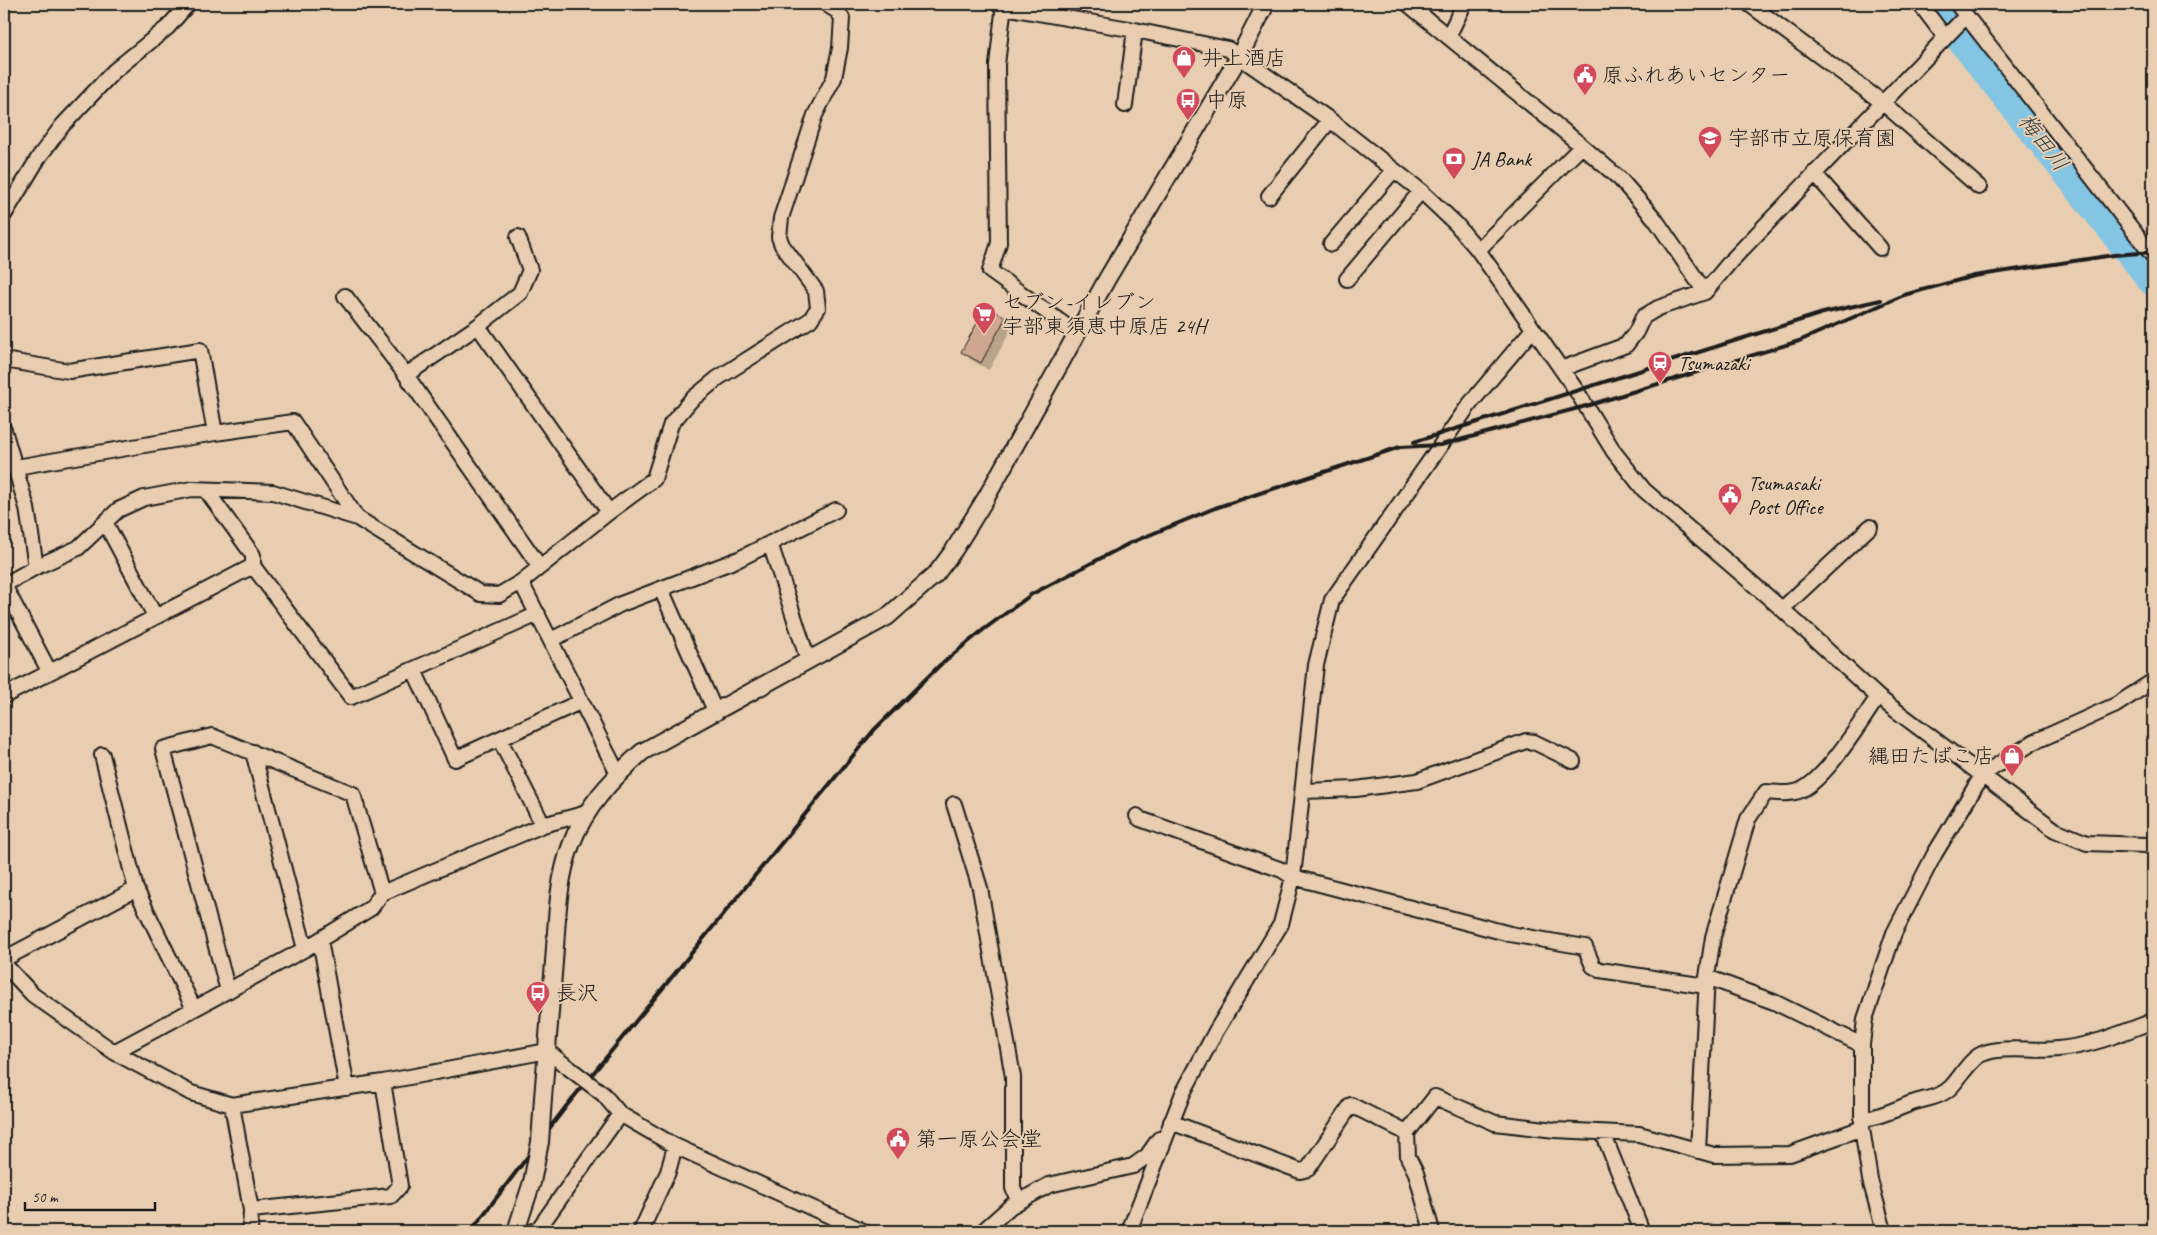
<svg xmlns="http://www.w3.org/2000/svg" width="2157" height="1235" viewBox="0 0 2157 1235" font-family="Caveat,'Klee One',sans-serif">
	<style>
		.shadow { fill: #0003 }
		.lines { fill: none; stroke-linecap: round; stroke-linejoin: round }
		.river { stroke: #83c5e3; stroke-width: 31 }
		.building { fill: #cfa68f; stroke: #1c1c1c }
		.minor-casing { stroke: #1c1c1c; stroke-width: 18 }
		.tertiary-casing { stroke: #1c1c1c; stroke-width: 20 }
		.minor { stroke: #e9cdb0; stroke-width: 14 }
		.tertiary { stroke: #e9cdb0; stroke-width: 16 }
		.rail { stroke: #1c1c1c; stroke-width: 4 }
		.minor-bridge-casing { stroke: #1c1c1c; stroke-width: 18; stroke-linecap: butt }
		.tertiary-bridge-casing { stroke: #1c1c1c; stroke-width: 20; stroke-linecap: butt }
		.minor-bridge { stroke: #e9cdb0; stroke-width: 14 }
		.tertiary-bridge { stroke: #e9cdb0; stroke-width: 16 }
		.labels { text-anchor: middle; stroke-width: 4; stroke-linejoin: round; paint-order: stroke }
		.poi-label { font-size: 21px; fill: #1c1c1c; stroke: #e9cdb0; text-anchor: start }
		.water-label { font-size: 22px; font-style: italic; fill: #313e44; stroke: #e9cdb0 }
	</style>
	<rect width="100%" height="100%" fill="#e9cdb0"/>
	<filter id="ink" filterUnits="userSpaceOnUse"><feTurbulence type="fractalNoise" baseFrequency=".02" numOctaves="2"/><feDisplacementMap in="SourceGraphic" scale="10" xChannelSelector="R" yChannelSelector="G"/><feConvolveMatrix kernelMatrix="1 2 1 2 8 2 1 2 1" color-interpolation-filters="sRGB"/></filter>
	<g filter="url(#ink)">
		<!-- shadow -->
		<path class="shadow" d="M987,308L1005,318L1013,326L989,370L971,360L963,352Z"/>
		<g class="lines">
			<!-- river -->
			<path class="river" d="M1934,4L2153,280"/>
		</g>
		<!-- building -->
		<path class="building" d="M986,307L1006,317L981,363L961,352Z"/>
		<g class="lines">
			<defs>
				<path id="minor" d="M998,4L1004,7L1135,30L1228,49L1330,120L1421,191L1456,224L1478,250L1576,390L1614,452L1644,490L1782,609L1878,697L2055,830L2087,843L2146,845L2153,848
					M1004,4L997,65L999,243L990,271L1076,333
					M1408,4L1582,146L1478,250
					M1749,4L1882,102L1979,187
					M1920,4L1945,37
					M1957,4L2153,256
					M1449,35L1464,4
					M1125,105L1135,30
					M1582,146L1620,179L1655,219L1705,292
					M1814,173L1880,248
					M1269,196L1330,120
					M4,215L39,157L62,126L114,71L168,27L188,4
					M1331,244L1393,171
					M1347,279L1421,191
					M345,296L406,375L540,567L521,582L618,774
					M478,326L609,512
					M4,360L69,371L200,350L215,433
					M1561,369L1626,345L1636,332L1643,317L1658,308L1705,292L1730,262L1966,16
					M406,375L478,326L520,293L530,270L518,237
					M4,430L27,508L36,567L4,585L49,671
					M16,467L215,433L293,422L357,518
					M206,490L253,555V566
					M106,524L155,616
					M770,543L808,660
					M36,567L78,548L118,510L144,498L192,489L273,492L357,518L481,594L499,595L521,582
					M540,567L609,512L654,479L671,424L691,400L718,378L810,320L818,308L816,291L782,245L779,237L781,218L815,115L834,78L840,48L842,18L837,11L826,4
					M661,589L716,713
					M1782,609L1870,527
					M551,640L621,604L739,559L836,510
					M414,670L455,759L580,702
					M4,696L253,566L351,697L538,614
					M500,740L543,825
					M253,752L305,949
					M102,755L136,889L194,1009
					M1304,791L1356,789L1417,781L1526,741L1534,742L1573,761
					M954,804L980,888L1013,1077V1188L1018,1201
					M1137,816L1140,819L1282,870L1293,877L1510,934L1585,947L1593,966L1600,970L1706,986
					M320,940L347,1088
					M4,959L136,889
					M4,964L33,995L114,1052L191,1093L232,1105L383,1082L547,1051L565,1065
					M1707,977L1713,937L1748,819L1766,792C1777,793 1791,795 1801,790C1827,778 1861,721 1878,697
					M228,991L163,749L212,736L353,794L382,893
					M114,1052L305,949L371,908L382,893L543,825L587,813
					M603,1094L620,1114L675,1146L863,1231
					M232,1105L251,1210L250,1231
					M1862,1120C1882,1116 1894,1110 1912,1103C1926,1098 1940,1098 1951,1087C1960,1078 1970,1059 1982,1054C2002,1045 2036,1052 2058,1049C2092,1046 2122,1033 2153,1021
					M1171,1122L1300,1171L1308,1169L1351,1105L1407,1133L1435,1097L1495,1123L1555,1130L1639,1134L1714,1155L1790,1154L1862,1128
					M1407,1133L1408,1157L1416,1173L1432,1231
					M1603,1133L1642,1231
					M1698,1151L1707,977L1774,1002L1862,1045
					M251,1210L391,1196L400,1186L383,1082
					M534,1231L539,1228L620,1114
					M641,1231L668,1172L675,1146
					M983,1231L1011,1206L1049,1185L1133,1166L1147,1156L1159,1139
					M1129,1231L1183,1093L1216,1031L1281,924L1293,877L1316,665L1332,600L1469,405L1533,329
					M1884,1231L1870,1180L1862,1128V1045L1865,1019L1894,933L1934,855L1983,774L2034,742L2116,705L2153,681"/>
				<path id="tertiary" d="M543,1098C547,1053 550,1007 554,962C557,923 557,882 571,845C585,807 612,779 642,752L887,617L936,574L954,550L986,498L1107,279L1239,57L1266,4
					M516,1231L532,1182"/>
			</defs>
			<!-- minor casing -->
			<use href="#minor" class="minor-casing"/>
			<!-- tertiary casing -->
			<use href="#tertiary" class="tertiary-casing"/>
			<!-- minor -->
			<use href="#minor" class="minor"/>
			<!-- tertiary -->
			<use href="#tertiary" class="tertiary"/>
			<!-- rail -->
			<path class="rail" d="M1414,442L1823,313L1881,300
				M471,1231L568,1104L874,730L940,665L983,630L1032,594L1130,543L1215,508L1400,447L1441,445L1586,406L1799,341L1904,295L1974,276L2114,255L2153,252"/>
			<defs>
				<path id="minor-bridge" d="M565,1065L603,1094"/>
				<path id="tertiary-bridge" d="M532,1182L540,1142L543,1098"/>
			</defs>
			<!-- minor-bridge casing -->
			<use href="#minor-bridge" class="minor-bridge-casing"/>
			<!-- tertiary-bridge casing -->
			<use href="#tertiary-bridge" class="tertiary-bridge-casing"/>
			<!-- minor-bridge -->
			<use href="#minor-bridge" class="minor-bridge"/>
			<!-- tertiary-bridge -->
			<use href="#tertiary-bridge" class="tertiary-bridge"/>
		</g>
	</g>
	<!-- icons -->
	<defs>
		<symbol id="shop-pin" viewBox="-11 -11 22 30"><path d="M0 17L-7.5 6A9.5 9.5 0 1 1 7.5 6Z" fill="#d1495b" stroke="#e9cdb0"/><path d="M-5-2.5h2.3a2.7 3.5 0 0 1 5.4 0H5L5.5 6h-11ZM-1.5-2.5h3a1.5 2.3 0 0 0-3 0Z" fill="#fff"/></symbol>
		<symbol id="civic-pin" viewBox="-11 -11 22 30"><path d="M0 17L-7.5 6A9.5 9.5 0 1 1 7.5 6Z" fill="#d1495b" stroke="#e9cdb0"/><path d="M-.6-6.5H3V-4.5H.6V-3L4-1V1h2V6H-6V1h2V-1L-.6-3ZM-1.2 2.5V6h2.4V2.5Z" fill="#fff"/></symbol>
		<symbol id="bus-pin" viewBox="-11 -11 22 30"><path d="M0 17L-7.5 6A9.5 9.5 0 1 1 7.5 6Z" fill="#d1495b" stroke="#e9cdb0"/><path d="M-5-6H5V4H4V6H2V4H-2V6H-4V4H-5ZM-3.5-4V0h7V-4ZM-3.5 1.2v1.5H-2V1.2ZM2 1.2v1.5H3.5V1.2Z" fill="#fff"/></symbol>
		<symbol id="school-pin" viewBox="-11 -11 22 30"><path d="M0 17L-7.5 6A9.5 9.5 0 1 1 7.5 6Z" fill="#d1495b" stroke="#e9cdb0"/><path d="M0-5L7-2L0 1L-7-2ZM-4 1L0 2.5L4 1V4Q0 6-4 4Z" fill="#fff"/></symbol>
		<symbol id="bank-pin" viewBox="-11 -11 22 30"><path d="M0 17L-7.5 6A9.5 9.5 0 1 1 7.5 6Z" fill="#d1495b" stroke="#e9cdb0"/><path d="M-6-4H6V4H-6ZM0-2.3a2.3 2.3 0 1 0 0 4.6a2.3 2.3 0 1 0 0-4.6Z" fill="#fff"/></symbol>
		<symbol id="supermarket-pin" viewBox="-11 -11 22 30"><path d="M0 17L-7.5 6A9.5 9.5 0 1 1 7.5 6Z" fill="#d1495b" stroke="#e9cdb0"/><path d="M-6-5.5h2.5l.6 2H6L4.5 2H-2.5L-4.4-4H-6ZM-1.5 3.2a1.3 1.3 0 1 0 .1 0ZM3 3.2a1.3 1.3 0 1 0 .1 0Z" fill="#fff"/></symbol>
		<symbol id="station-pin" viewBox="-11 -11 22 30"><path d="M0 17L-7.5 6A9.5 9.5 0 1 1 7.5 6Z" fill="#d1495b" stroke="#e9cdb0"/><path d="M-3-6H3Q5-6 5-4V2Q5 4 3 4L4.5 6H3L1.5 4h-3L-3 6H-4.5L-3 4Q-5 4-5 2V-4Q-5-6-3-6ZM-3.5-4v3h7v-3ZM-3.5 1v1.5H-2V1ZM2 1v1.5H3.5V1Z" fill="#fff"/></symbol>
	</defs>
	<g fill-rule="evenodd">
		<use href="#shop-pin" x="1170" y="44" width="28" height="38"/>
		<use href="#civic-pin" x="1571" y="61" width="28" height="38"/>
		<use href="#bus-pin" x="1174" y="86" width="28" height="38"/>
		<use href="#school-pin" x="1696" y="124" width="28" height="38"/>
		<use href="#bank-pin" x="1440" y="145" width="28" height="38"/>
		<use href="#supermarket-pin" x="970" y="300" width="28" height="38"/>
		<use href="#station-pin" x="1646" y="349" width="28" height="38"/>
		<use href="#civic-pin" x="1716" y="481" width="28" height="38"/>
		<use href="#shop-pin" x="1998" y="742" width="28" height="38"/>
		<use href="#bus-pin" x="524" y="979" width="28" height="38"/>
		<use href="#civic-pin" x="884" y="1125" width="28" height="38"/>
	</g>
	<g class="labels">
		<!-- poi labels -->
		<g class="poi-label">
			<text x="1202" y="65">井上酒店</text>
			<text x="1602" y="82">原ふれあいセンター</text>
			<text x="1206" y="107">中原</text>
			<text x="1728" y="145">宇部市立原保育園</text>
			<text x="1472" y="166">JA Bank</text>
			<text x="1002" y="309">セブン-イレブン<tspan x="1002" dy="24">宇部東須恵中原店 24H</tspan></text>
			<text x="1678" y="370">Tsumazaki</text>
			<text x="1748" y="490">Tsumasaki<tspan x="1748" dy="24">Post Office</tspan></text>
			<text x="1994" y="763" text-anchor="end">縄田たばこ店</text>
			<text x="556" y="1000">長沢</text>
			<text x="916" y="1146">第一原公会堂</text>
		</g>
		<!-- water labels -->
		<g class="water-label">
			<text transform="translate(2044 142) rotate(52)" y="8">梅田川</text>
		</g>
	</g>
	<!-- margin -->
	<rect width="2157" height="1235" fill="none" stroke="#e9cdb0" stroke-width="20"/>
	<rect x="10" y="10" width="2137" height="1215" fill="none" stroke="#1c1c1c" stroke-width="2" filter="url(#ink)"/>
	<!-- scale -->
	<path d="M25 1202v8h130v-8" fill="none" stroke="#1c1c1c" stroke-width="2.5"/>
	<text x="32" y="1202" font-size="15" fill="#1c1c1c" stroke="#e9cdb0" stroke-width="4" paint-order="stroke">50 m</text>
</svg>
